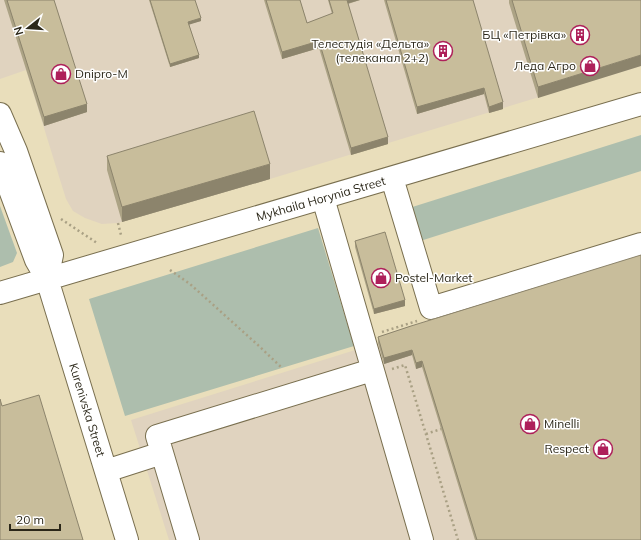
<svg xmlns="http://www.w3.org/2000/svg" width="641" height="540" viewBox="0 0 641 540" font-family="Mulish,sans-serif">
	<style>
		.commercial { fill: #e0d3bf }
		.green { fill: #adbead }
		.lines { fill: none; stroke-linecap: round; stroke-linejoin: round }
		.minor-casing { stroke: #796f4f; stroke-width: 24 }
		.path { stroke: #a9a084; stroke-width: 2.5; stroke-dasharray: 2 3; stroke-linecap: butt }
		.minor { stroke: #fff; stroke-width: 22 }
		.wall { fill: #aca385 }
		.shaded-wall { fill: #8c846c }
		.building { fill: #c8bd9b; stroke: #8c846c }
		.labels { text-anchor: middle; stroke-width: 3; stroke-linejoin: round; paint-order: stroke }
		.poi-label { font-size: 12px; fill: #2b2719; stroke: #fff; text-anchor: end }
		.street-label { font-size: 12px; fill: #2b2719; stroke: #fff }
	</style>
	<rect width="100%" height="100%" fill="#e9debb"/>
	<!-- commercial -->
	<path class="commercial" d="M0,0H641V66L270,179L118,223L102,224L85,218L73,211L66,199L26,70L0,79Z
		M397,337L641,540H169L131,420Z"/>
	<!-- green -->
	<path class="green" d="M641,135V171L417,242L406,209Z
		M0,206L17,253L13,262L0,267Z
		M318,228L354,346L125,416L89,299Z"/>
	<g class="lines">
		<defs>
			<path id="minor" d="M0,114L16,151L52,255L47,279
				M0,163L36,260L47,279L127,540
				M392,178L431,308L641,244
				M323,198L422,540
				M0,293L641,104
				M106,471L162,453
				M188,540L157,436L372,370"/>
		</defs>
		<!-- minor casing -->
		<use href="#minor" class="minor-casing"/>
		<!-- path -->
		<path class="path" d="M61,219L97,243
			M118,223L121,235
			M170,270L190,284L259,346L282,368
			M382,332L417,321
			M392,369L405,365L458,540
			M426,434L441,429"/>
		<!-- minor -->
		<use href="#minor" class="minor"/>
	</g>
	<!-- wall -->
	<path class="wall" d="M4,0H54L87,112L44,126Z
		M149,0H195L201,21L189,24L199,58L170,67Z
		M264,0H300L307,23L332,14L328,0H360L348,4L388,144L351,155L319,48L282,59Z
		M384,0H473L503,109L489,113L484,94L417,114Z
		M509,0H641L538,98L509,3Z
		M107,156L270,179L122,222L107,170Z
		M355,241L405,306L374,314L355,247Z
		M411,326L641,540H475L422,367L416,369L412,355L384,364L378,343V337Z"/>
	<!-- shaded-wall -->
	<path class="shaded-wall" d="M346,0H360L346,4Z
		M201,18V21L188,25V22Z
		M319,41V48L282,59V52Z
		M199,55V58L170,67V64Z
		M641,55V66L538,98V87Z
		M484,88V94L417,114V107Z
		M503,102V109L489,113V107Z
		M87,104V112L44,126V117Z
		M388,137V144L351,155V148Z
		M270,164V179L122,222V207Z
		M405,300V306L374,314V309Z
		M412,350V355L384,364V358Z
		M422,361V367L416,369V363Z"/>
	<!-- building -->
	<path class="building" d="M7,0H54L87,104L44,117Z
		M150,0H195L201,18L188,22L199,55L170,64Z
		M266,0H300L307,23L333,13L329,0H347L388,137L351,148L319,41L282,52Z
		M386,0H473L503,102L489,107L484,88L417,107Z
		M512,0H641V55L538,87Z
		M254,111L270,164L122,207L107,156Z
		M385,232L405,300L374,309L355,241Z
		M641,255V540H477L422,361L416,363L412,350L384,358L378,337L411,326Z
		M39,395L83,540H0V399L2,406Z"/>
	<!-- icons -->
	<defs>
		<symbol id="building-ring" viewBox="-11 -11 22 22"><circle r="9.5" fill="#fff" stroke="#ae205a" stroke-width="1.5"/><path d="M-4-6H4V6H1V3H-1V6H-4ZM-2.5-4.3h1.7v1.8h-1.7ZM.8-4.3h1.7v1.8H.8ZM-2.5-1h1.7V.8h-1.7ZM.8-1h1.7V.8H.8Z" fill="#ae205a"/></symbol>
		<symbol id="shop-ring" viewBox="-11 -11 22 22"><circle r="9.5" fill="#fff" stroke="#ae205a" stroke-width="1.5"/><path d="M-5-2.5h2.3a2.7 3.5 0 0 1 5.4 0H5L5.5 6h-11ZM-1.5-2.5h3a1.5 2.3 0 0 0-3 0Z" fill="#ae205a"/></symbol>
	</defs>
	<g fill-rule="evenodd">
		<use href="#building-ring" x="569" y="24" width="22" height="22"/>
		<use href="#building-ring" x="432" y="40" width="22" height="22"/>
		<use href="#shop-ring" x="579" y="55" width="22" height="22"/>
		<use href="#shop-ring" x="50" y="63" width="22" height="22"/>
		<use href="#shop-ring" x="370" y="267" width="22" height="22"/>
		<use href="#shop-ring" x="519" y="413" width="22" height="22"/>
		<use href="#shop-ring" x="592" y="438" width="22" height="22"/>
	</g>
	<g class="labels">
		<!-- poi labels -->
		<g class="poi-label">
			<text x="566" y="39">БЦ «Петрівка»</text>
			<text x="429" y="48">Телестудія «Дельта»<tspan x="429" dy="14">(телеканал 2+2)</tspan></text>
			<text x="576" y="70">Леда Агро</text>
			<text x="75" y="78" text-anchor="start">Dnipro-M</text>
			<text x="395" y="282" text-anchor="start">Postel-Market</text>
			<text x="544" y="428" text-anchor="start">Minelli</text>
			<text x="589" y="453">Respect</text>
		</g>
		<!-- street labels -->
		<g class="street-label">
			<text transform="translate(321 199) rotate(-16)" y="4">Mykhaila Horynia Street</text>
			<text transform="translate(87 410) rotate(73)" y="4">Kurenivska Street</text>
		</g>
	</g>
	<!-- north arrow -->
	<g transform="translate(28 28) rotate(253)" stroke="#ffffff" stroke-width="3" paint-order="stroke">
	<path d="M0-3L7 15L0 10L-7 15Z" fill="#2b2719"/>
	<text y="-6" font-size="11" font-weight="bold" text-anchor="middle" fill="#2b2719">N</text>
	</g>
	<!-- scale -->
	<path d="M10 524v6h50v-6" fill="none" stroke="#2b2719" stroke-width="2"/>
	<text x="16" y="524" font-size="12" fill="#2b2719" stroke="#ffffff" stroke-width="3" paint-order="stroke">20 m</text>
</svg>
